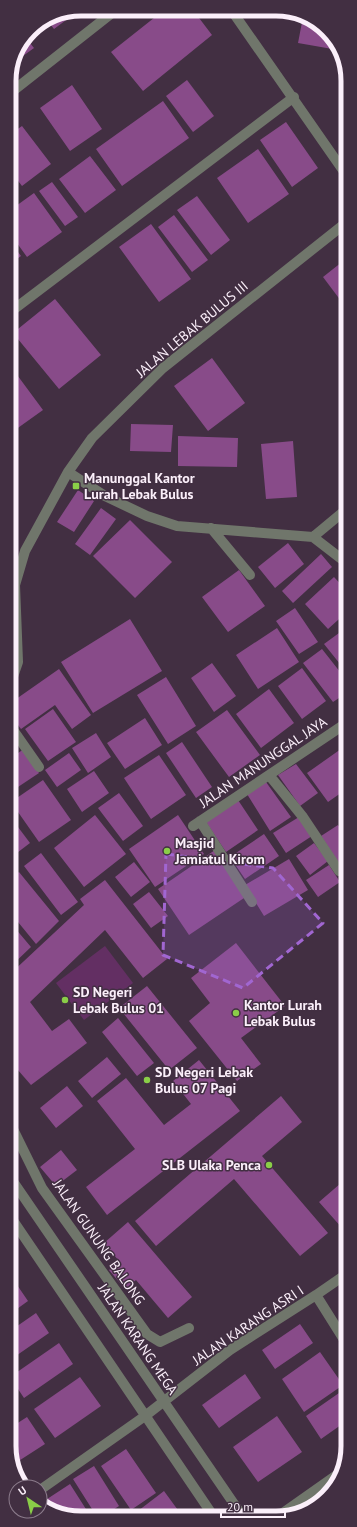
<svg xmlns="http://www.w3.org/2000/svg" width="357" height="1527" viewBox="0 0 357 1527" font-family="'PT Sans',sans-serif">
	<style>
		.green { fill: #632f63 }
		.building { fill: #884b89 }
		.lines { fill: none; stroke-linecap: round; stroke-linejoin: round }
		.minor { stroke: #70766b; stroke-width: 10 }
		.marked { fill: #a166d1; fill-opacity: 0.2; stroke: #a166d1; stroke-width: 3; stroke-dasharray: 8 5; stroke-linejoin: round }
		.poi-dot { fill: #8ace48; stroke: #422f42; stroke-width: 1.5 }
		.labels { text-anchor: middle; stroke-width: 3; stroke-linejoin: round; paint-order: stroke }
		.street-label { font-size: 14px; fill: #fbeffa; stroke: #422f42 }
		.poi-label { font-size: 14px; font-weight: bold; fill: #fbeffa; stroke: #422f42; text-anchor: start }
		.rim { fill: none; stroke: #fbeffa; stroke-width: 5 }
	</style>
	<rect width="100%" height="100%" fill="#422f42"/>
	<!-- green -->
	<path class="green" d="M105,946L133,983L84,1020L56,983Z"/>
	<!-- building -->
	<path class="building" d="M81,9L54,29L46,19L54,14Z
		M164,10H193L212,35L143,91L111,52Z
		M303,17L330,33L338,50L298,43Z
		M26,38L34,48L16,61L25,41Z
		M187,80L214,116L193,132L166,96Z
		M72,85L102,129L70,151L40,108Z
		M163,101L189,138L122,186L96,149Z
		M286,122L318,168L292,187L260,140Z
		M22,126L51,164L22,186L9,169V135Z
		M258,149L289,194L248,223L217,178Z
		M90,156L116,190L85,213L59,179Z
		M9,182L14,188L9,192Z
		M52,182L78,217L65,226L39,191Z
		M34,193L62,232L27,257L9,232V211Z
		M197,196L230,240L211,255L177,210Z
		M174,215L208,260L192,272L158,227Z
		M151,224L191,279L159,302L119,247Z
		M9,240L21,256L9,265Z
		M347,258V309L323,277Z
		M55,299L101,355L59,389L13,333Z
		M212,358L245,403L208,431L174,386Z
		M9,364L43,410L15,430L9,423Z
		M131,424L173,425L171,452L130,451Z
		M178,436L238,438L237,467L178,466Z
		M293,441L297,497L266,499L261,444Z
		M78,490L94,501L74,532L57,522Z
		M101,508L116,519L90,555L75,544Z
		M348,519V533L341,523Z
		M130,520L172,562L135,598L93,556Z
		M288,543L304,564L275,588L258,567Z
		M321,554L332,567L293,603L282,591Z
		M239,570L265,606L228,632L202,597Z
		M334,577L348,592V611L328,629L305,604Z
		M295,608L318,642L299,654L276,621Z
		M130,619L162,671L93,713L61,662Z
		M277,628L299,662L258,689L236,655Z
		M339,633L348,644V674L324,644Z
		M322,649L348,682V692L333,702L303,663Z
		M212,663L236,696L214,712L191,678Z
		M302,668L326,701L302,719L278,686Z
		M59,669L91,715L72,729L55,705L21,729L9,713V704Z
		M166,677L196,726L168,744L137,695Z
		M269,689L294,723L261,748L236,714Z
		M53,709L76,742L48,761L25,729Z
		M227,710L260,755L229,777L196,732Z
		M145,718L162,745L125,769L107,743Z
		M9,729L19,742L9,749Z
		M96,733L111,757L88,773L72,748Z
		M182,742L212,787L196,798L166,753Z
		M348,744V788L328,802L307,773Z
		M24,749L39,773L9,793V759Z
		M69,753L81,770L57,787L45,770Z
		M159,755L186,795L151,819L124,778Z
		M296,764L318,793L300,806L278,775Z
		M94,771L109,793L82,812L67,789Z
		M43,780L71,820L39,842L11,802Z
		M266,782L291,817L270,831L247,794Z
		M119,793L143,826L123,841L98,808Z
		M238,800L258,830L226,852L206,822Z
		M9,815L30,843L9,859Z
		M95,815L126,854L84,887L54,848Z
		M178,815L204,854L155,887L129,849Z
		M299,817L312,836L286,853L273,833Z
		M338,825L348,839L346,874L321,836Z
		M264,834L279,856L245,879L230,857Z
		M314,843L328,861L310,875L296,856Z
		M215,850L247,896L189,935L158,889Z
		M41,853L78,902L61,915L24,866Z
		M289,859L308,890L264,916L245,885Z
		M134,862L150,882L131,897L115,877Z
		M329,865L340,882L318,897L306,880Z
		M19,872L59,921L36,944L9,911V879Z
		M105,880L167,959L143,978L105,930L30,1002L52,1031L69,1019L87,1043L31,1085L10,1061L9,975L84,905L80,899Z
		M348,889V907L339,896Z
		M149,892L168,916L151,928L133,904Z
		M9,921L31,947L9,968Z
		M236,943L285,1006L241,1038L261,1064L237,1081L189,1021L210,1003L191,978Z
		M147,986L197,1048L169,1070L119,1008Z
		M118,1018L154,1063L137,1076L102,1032Z
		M107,1057L121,1074L92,1098L78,1081Z
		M199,1060L240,1111L107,1215L86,1187L135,1149L97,1101L126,1078L164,1125L191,1104L173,1081Z
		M67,1086L83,1106L56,1128L40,1108Z
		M281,1096L302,1122L262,1156L328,1233L300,1256L234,1179L156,1246L135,1221Z
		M61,1150L77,1170L56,1186L40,1167Z
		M348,1177V1223L342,1228L319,1202Z
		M128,1222L192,1297L168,1318L136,1280L125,1289L109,1270L119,1261L104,1243Z
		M13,1279L28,1301L10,1314V1282Z
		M36,1313L49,1333L10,1360V1331Z
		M300,1324L313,1343L275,1369L262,1350Z
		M59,1343L73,1364L24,1398L10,1377Z
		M320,1352L343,1385L304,1412L282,1379Z
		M245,1374L261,1398L219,1428L202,1405Z
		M80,1377L101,1406L55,1438L34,1409Z
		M339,1393L348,1406V1420L321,1439L306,1416Z
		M277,1416L302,1452L258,1482L233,1447Z
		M27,1417L45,1444L14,1464L10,1456V1428Z
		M126,1449L156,1493L131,1510L101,1466Z
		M94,1466L119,1506L102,1517H97L73,1479Z
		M70,1484L91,1517H67L41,1503Z
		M164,1491L183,1517H136L134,1514Z"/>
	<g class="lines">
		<!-- minor -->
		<path class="minor" d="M232,11L347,176
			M9,94L117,9
			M9,313L294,97
			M68,472L105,496L147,516L177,526L313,537L348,564
			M211,528L250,575
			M313,537L348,508
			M9,688L18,662L15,585L25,551L68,472L92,438L163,368L347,222
			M9,724L39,767
			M269,775L303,817L339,871
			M200,821L252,902
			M193,826L348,722
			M10,1123L42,1188L147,1334L160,1342L189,1328
			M10,1177L243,1517
			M10,1216L214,1517
			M316,1295L348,1346
			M40,1490L145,1416L230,1350L316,1295L348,1273
			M277,1517L338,1474"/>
	</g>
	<!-- marked area -->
	<path class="marked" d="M166,854L273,868L323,923L243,988L163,955Z"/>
	<!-- markers -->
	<g class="poi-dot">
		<rect x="72" y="482" width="8" height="8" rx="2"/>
		<circle cx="167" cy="851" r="4"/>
		<circle cx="65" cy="1000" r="4"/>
		<circle cx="236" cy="1013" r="4"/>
		<circle cx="147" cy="1080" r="4"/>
		<circle cx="269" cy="1165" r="4"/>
	</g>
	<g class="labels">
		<!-- street labels -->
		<g class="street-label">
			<text transform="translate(192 329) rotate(-40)" y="5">JALAN LEBAK BULUS III</text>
			<text transform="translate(263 762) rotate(-34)" y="5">JALAN MANUNGGAL JAYA</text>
			<text transform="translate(99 1242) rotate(55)" y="5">JALAN GUNUNG BALONG</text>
			<text transform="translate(248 1325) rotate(-34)" y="5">JALAN KARANG ASRI I</text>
			<text transform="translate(138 1339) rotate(56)" y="5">JALAN KARANG MEGA</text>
		</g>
		<!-- poi labels -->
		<g class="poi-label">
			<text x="84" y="483">Manunggal Kantor<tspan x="84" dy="16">Lurah Lebak Bulus</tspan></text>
			<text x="175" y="848">Masjid<tspan x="175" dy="16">Jamiatul Kirom</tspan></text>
			<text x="73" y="997">SD Negeri<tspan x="73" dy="16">Lebak Bulus 01</tspan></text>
			<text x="244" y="1010">Kantor Lurah<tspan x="244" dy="16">Lebak Bulus</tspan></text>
			<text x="155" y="1077">SD Negeri Lebak<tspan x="155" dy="16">Bulus 07 Pagi</tspan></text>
			<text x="261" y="1170" text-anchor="end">SLB Ulaka Penca</text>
		</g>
	</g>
	<!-- crop -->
	<path d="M0 0H357V1527H0ZM81 16H276A65 65 0 0 1 341 81V1446A65 65 0 0 1 276 1511H81A65 65 0 0 1 16 1446V81A65 65 0 0 1 81 16Z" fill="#422f42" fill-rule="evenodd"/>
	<path class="rim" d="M81 16H276A65 65 0 0 1 341 81V1446A65 65 0 0 1 276 1511H81A65 65 0 0 1 16 1446V81A65 65 0 0 1 81 16Z"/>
	<!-- north arrow -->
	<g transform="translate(28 1499) rotate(325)"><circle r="19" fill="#422f42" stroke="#8c7c8c"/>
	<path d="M0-3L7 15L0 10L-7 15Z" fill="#8ace48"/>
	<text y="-6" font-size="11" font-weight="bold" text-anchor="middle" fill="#fbeffa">U</text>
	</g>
	<!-- scale -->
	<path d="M221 1511v6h64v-6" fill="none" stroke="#fbeffa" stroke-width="2"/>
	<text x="227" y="1511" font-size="12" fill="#fbeffa" stroke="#422f42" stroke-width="3" paint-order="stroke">20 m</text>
</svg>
